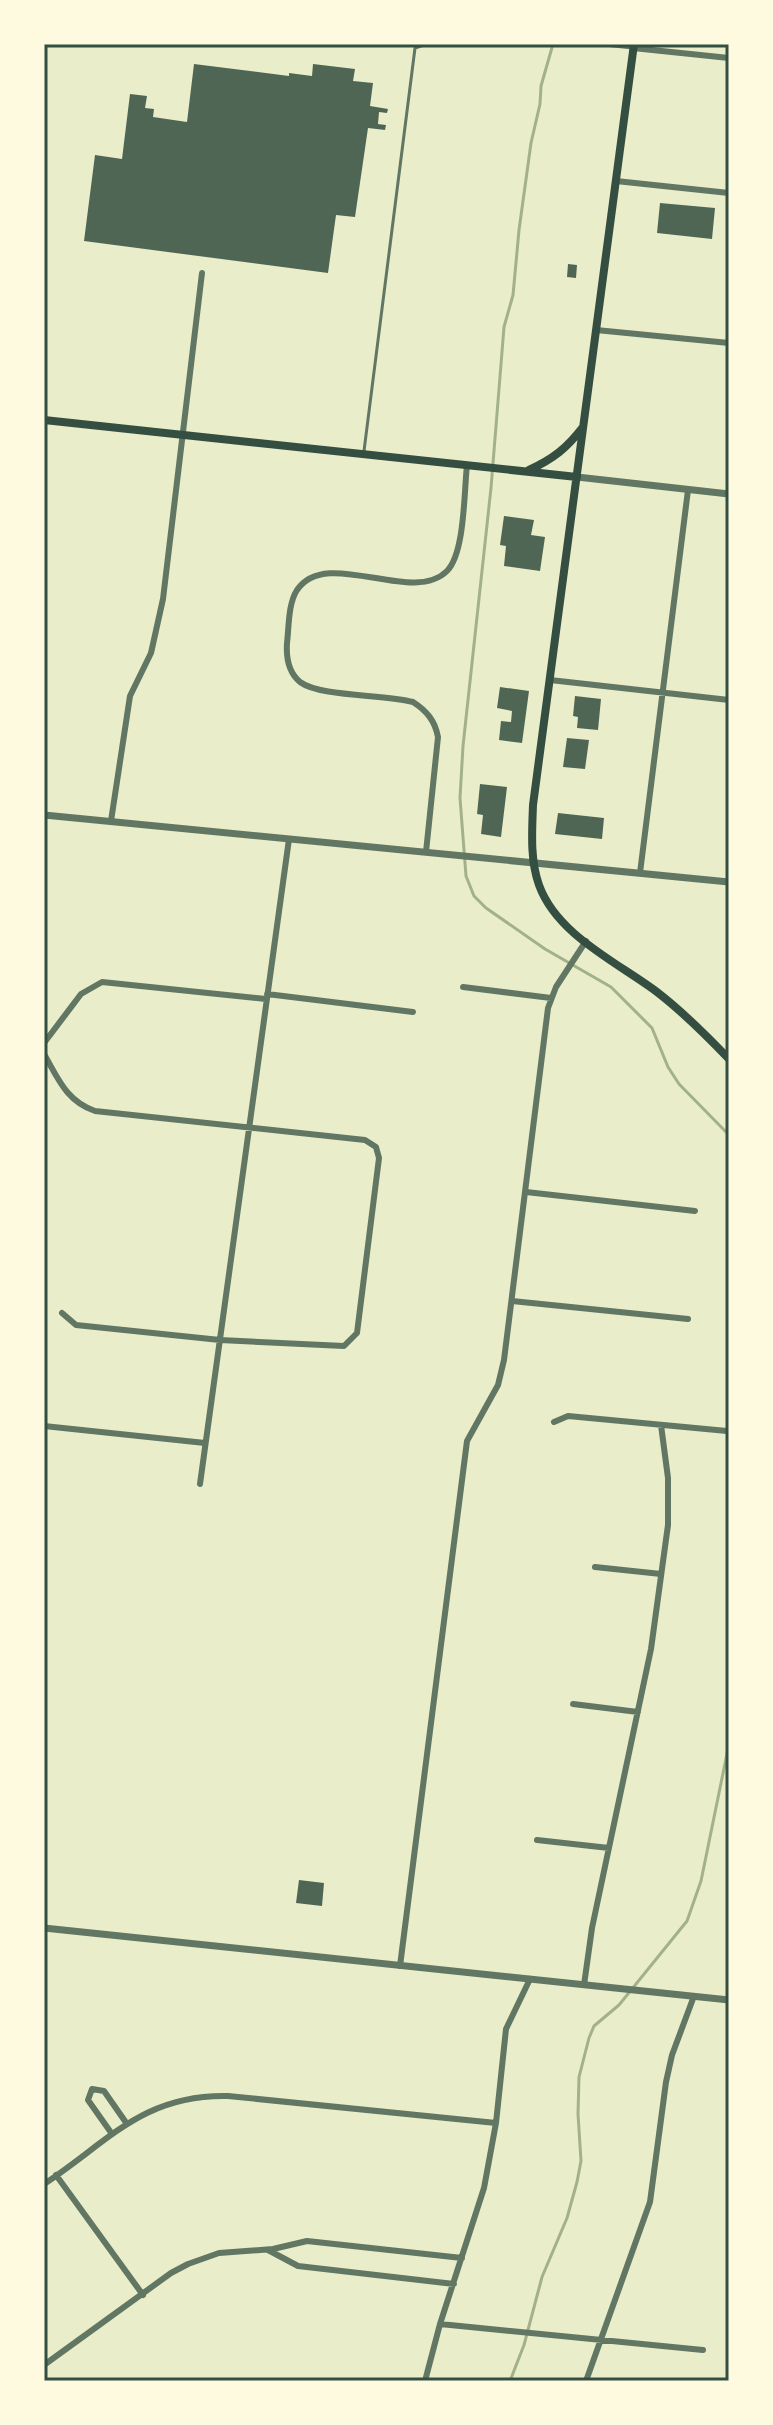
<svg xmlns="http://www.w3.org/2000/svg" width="773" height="2425" viewBox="0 0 773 2425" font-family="'Fira Sans',sans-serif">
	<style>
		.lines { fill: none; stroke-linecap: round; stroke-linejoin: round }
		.stream { stroke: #a3b18a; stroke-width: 3 }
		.building { fill: #4f6655 }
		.service { stroke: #617663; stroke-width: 3 }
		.minor { stroke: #617663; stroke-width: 6 }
		.tertiary { stroke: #617663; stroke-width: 7 }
		.secondary { stroke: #344e41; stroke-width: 8 }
		.neatline { fill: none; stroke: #344e41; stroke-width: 3 }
	</style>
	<rect width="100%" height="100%" fill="#e9edc9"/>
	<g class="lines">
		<!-- stream -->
		<path class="stream" d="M553,44L541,86L540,104L531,143L519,230L513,295L504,327L491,488L463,746L460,798L466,876L474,896L486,908L545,949L611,987L652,1028L668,1067L679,1084L729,1135
			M510,2381L524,2345L542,2277L567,2218L577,2182L581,2161L578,2114L579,2077L589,2038L594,2026L619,2005L687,1921L701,1881L729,1744"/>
	</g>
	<!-- building -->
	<path class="building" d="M194,64L289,76V73L312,76L313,64L355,69L353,81L373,83L370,106L388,109L387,113L379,112L378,124L386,125L385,130L368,128L355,217L336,215L328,273L84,241L95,155L122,159L130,94L147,96L145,108L154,109L153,117L187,122Z
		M660,203L715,208L712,239L657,233Z
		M568,264L577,265L576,278L567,277Z
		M504,516L534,520L531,535L545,537L540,571L504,566L506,546L500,545Z
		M500,687L529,691L522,743L499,740L501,721L511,722L512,711L497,708Z
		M575,696L601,699L598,730L577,728L578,717L573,716Z
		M567,738L589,740L585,769L563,767Z
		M480,784L507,787L501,837L481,834L483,815L477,814Z
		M558,813L604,818L602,839L555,834Z
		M299,1880L324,1883L322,1906L296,1903Z"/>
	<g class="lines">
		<!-- service -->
		<path class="service" d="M596,44L632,48
			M364,451L415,48L427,44"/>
		<!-- minor -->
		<path class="minor" d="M633,48L729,58
			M616,181L729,193
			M596,330L729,343
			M550,680L729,700
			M111,821L130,696L151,653L163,599L202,273
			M426,852L438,737C435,721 427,711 413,702C385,694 320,697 300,682C288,672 286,658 287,643C289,627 288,604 297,590C327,546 412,606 447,571C465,553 464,491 467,465
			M640,873L688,490
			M463,987L551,998
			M267,994L413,1012
			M44,1043L81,994L102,982L266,999
			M44,1054C58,1078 66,1101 95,1111L365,1140L376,1147L379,1158L357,1333L344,1346L220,1340L76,1325L62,1313
			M526,1192L695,1211
			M512,1301L688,1319
			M554,1422L568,1416L727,1431
			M44,1426L205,1443
			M200,1484L289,839
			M595,1567L661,1574
			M573,1704L638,1712
			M537,1840L609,1848
			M400,1966L467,1441L498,1385L504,1360L548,1008L556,987L586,941
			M584,1985L592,1928L651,1649L668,1525V1478L661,1425
			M112,2134L88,2100L92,2089L104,2091L127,2124
			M56,2175L143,2295
			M44,2184C108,2142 143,2094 228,2096L496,2123
			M268,2250L298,2266L454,2284
			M440,2324L703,2350
			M44,2365L171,2273L188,2264L219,2253L273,2249L307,2241L462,2258
			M425,2381L440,2324L484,2188L496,2123L506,2029L530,1979
			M586,2381L650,2202L666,2082L672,2055L694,1996"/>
		<!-- tertiary -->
		<path class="tertiary" d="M577,477L729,494
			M44,815L729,882
			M44,1928L729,2000"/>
		<!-- secondary -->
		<path class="secondary" d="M634,44L533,805C532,832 530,860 539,885C557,935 617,962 657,992C683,1012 706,1035 729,1059
			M44,420L577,477
			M529,470C553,459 567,448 583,427"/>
	</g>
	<!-- border -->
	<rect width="773" height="2425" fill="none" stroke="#fefae0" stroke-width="92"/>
	<rect x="46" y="46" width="681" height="2333" class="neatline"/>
</svg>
